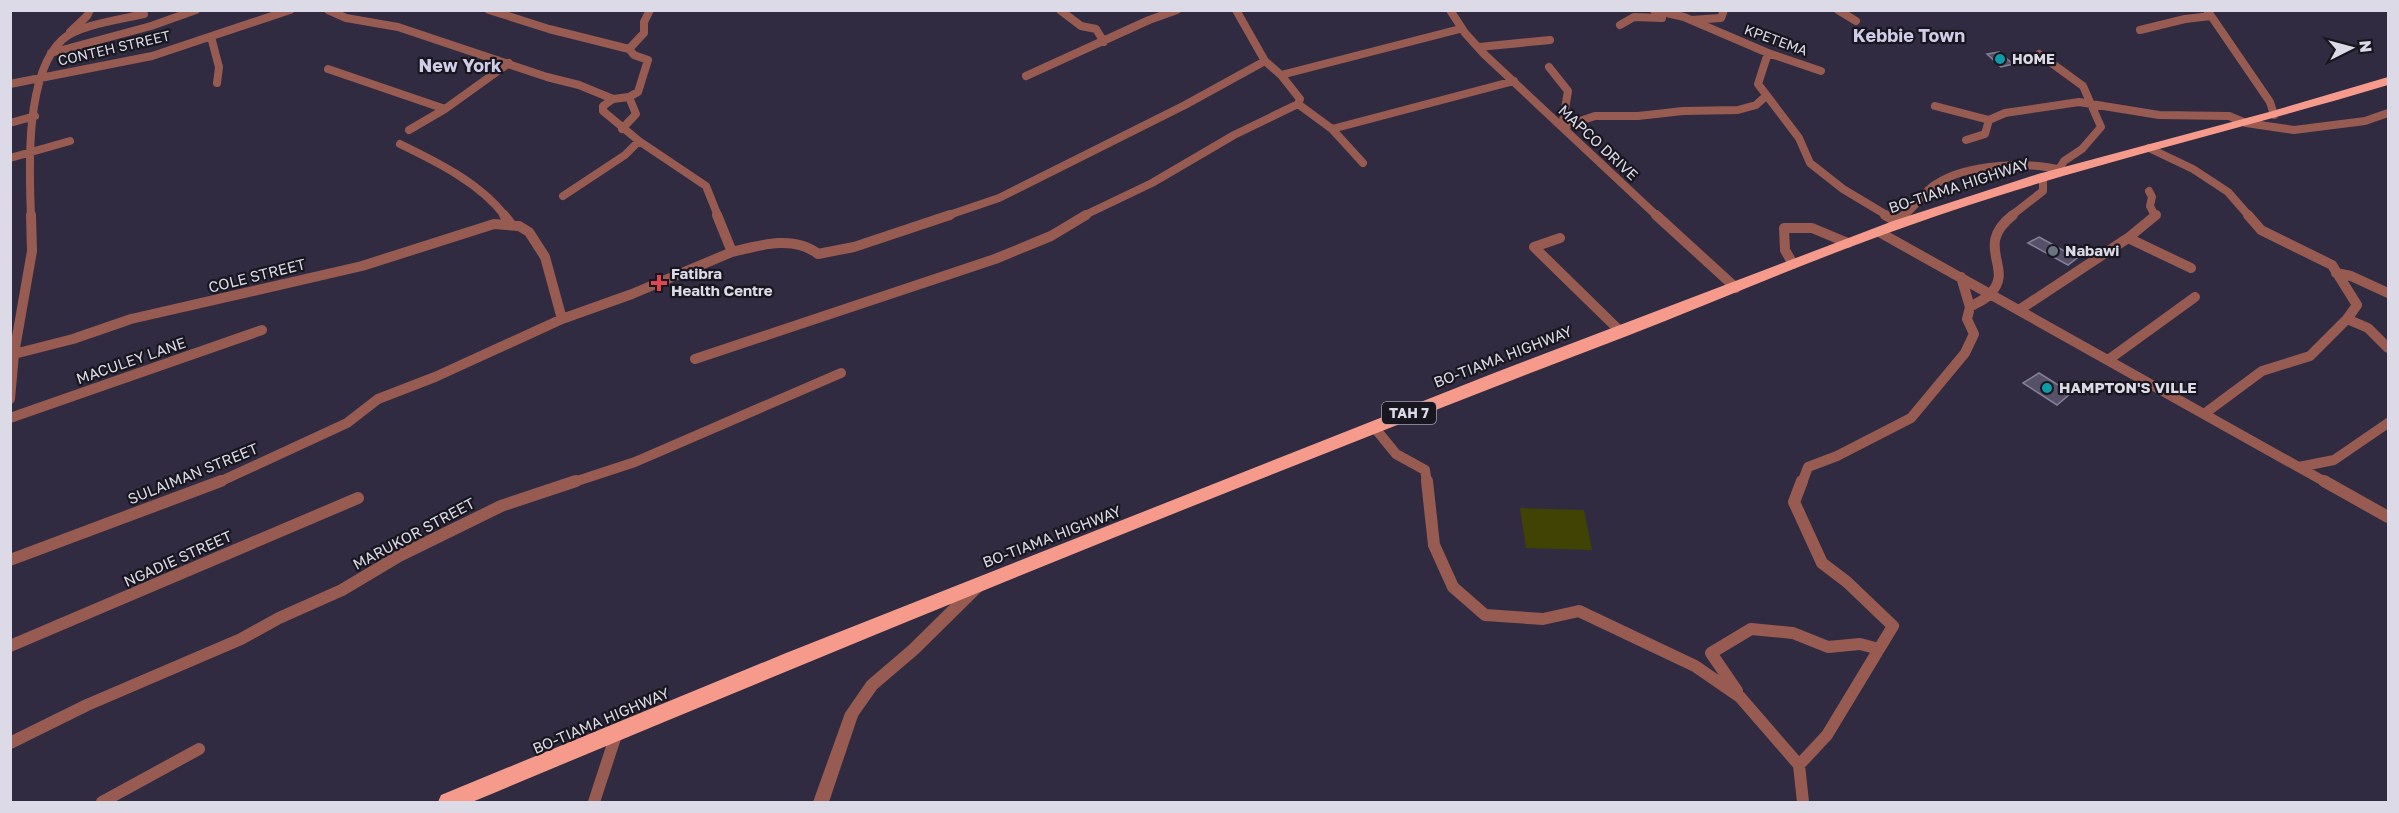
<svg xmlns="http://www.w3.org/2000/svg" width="2399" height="813" viewBox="0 0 2399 813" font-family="'Golos Text',sans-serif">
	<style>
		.green { fill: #404303 }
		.building { fill: #565168; stroke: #858099; stroke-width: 1.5 }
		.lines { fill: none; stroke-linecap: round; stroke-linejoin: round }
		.minor-far2 { stroke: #975b52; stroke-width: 8 }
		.minor-far1 { stroke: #975b52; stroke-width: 10 }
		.minor { stroke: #975b52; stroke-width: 12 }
		.tertiary { fill: #975b52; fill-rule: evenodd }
		.trunk { fill: #f69a8c; fill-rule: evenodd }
		.culture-dot { fill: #0f9aa8; stroke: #18161f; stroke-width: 2 }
		.worship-dot { fill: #6b7280; stroke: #18161f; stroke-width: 2 }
		.health-dot { fill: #e0444e; stroke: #18161f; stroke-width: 2 }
		.labels { text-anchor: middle; stroke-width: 4.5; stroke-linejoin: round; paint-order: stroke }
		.far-street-label { font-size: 14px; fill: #dddae8; stroke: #18161f }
		.far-poi-label { font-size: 14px; font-weight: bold; fill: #dddae8; stroke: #18161f; text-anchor: start }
		.shield { fill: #18161f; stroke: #a29fac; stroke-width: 1.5 }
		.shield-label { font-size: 14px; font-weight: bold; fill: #dddae8 }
		.street-label { font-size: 15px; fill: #dddae8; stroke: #18161f }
		.poi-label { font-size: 15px; font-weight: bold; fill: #dddae8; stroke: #18161f; text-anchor: start }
		.far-district-label { font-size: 18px; font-weight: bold; fill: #d0cbe6; stroke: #18161f }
	</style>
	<rect width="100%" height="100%" fill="#302b40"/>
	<!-- green -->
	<path class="green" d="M1520,508L1584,510L1592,550L1526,548Z"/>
	<!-- building -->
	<path class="building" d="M1999,52L2013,64L2001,67L1987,54Z
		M2039,237L2077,258L2068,265L2028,243Z
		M2039,373L2071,393L2057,405L2023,383Z"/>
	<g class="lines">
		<!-- minor-far2 -->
		<path class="minor-far2" d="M328,10L346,18L398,27L547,77L579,85L613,99L629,97L638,92L648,60L634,55L629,49L644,33V22L650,10
			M489,10L549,29L629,49
			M1060,10L1081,26L1096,29L1104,42
			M1450,10L1465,33L1484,54L1657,216
			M1654,10L1684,17L1768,53L1821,71
			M1838,10L1856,21
			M2207,10L2270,102L2274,115
			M1691,20L1721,18L1724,10
			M1620,25L1634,17L1662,18
			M2140,30L2185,19L2211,16
			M70,32L87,16L90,10
			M211,37L219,67L217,83
			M1479,47L1550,40
			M51,53L151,26L196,10
			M1768,53L1758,84L1799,138L1810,163L1843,189L1888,216
			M2039,54L2083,86L2101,127L2082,149L2064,161L2059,169
			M1549,67L1568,91L1562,127L1595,116H1638L1683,111L1738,110L1756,105L1766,96
			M328,69L445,109
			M1281,75L1460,29
			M1026,76L1149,20L1177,10
			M10,84L152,56L290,10
			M613,99L603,106V111L639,141L706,186L718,216
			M1298,104L1332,129L1363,163
			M1935,106L1989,120L2005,113L2079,102L2159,115L2229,116L2246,123L2294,130L2365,121L2388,113
			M10,123L35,116
			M622,129L636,114L629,97
			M1332,129L1514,81
			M409,130L445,109L509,63
			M1966,140L1985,134L1989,120
			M400,144C437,162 480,183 505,216
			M2149,148L2193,169L2228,192L2249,216
			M10,158L70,141
			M2149,191L2152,197L2150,206L2155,216
			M563,196L625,155L639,141
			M31,216C29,169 25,74 62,40C77,25 123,19 144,14
			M946,216L999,198L1185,105L1265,61
			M1083,216L1152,183L1234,135L1298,104L1300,99L1281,75L1265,61L1236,10
			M1903,216C1916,207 1923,192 1936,184C1968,163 2030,161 2065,171
			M2011,216L2043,191V177"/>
		<!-- minor-far1 -->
		<path class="minor-far1" d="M504,215L511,224
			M1656,215L1736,288
			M1885,215L1896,221
			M1898,224L1896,221L1905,215
			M1879,232L2327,483
			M1560,238L1534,247L1621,332
			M2128,238L2156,215
			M732,252C760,245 794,235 818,254L854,247L950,215
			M1793,264L1785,250L1784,228H1812L1848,243
			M2336,273L2351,276L2388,293
			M1970,307C1976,303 1985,300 1990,294C2016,268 1972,247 2013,215
			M2019,310L2128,238L2191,268
			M2347,319L2368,328L2388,348
			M10,355L73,339L131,319L362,266L494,224L519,226L529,232L545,257L562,319
			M695,359L995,259L1051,236L1086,215
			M2108,360L2195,297
			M10,399L14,354L32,251L31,215
			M2204,414L2262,371L2310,356L2347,319L2357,305L2332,265L2261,230L2248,215
			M10,418L262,330
			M1374,427L1396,454L1425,470L1427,483
			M2299,467L2334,460L2388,423
			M217,483L347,423L378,399L435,377L562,319L632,294L732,252L717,215
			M571,483L635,462L841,373
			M1802,483L1808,467L1837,456L1911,418L1965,353L1974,334L1967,319L1970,307L1961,277"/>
		<!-- minor -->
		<path class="minor" d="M1427,481L1434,545L1453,587L1485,615L1543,619L1579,611L1695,666L1740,697L1799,765L1803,802
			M2324,481L2388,517
			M10,560L221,481
			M10,646L358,498
			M1737,691L1711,653L1751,629L1793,633L1828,647L1860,644L1879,649
			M10,743L87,705L241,639L279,618L342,590L399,556L501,506L576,481
			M1799,765L1827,735L1893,626L1847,582L1822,563L1794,502L1802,481
			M102,802L199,749
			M594,802L616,735"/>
		<!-- tertiary -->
		<path class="tertiary" d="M977,582L982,583L984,587L982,591L918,654L877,689L858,716L829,802H813L845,713L867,681L908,646L972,583Z"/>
		<!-- trunk -->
		<path class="trunk" d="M2388,77V85C2228,133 2063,170 1905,227C1811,260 1719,300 1627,336C1239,484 855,642 472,802H438L441,795L786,653L1494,373L1893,221L2038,174L2269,112Z"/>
	</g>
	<!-- markers -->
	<g class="culture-dot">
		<circle cx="2000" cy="59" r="6"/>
		<circle cx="2047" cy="388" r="6"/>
	</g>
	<circle class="worship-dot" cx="2053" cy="251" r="6"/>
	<path class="health-dot" d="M656 274h6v6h6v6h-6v6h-6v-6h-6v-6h6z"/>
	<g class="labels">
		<!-- far-street labels -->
		<g class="far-street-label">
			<text transform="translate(1776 40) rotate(20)" y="5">KPETEMA</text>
			<text transform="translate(114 48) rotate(-13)" y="5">CONTEH STREET</text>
		</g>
		<!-- far-poi labels -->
		<g class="far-poi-label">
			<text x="2012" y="64">HOME</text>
		</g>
		<!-- shield labels -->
		<rect class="shield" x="1382" y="402" width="54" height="22" rx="4.5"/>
		<g class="shield-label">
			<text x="1409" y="418">TAH 7</text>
		</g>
		<!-- street labels -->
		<g class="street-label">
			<text transform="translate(1598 143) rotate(43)" y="5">MAPCO DRIVE</text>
			<text transform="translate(1959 186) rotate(-18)" y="5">BO-TIAMA HIGHWAY</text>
			<text transform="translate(257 276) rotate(-14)" y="5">COLE STREET</text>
			<text transform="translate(1503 357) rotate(-21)" y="5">BO-TIAMA HIGHWAY</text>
			<text transform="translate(131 361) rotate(-19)" y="5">MACULEY LANE</text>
			<text transform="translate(193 474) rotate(-22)" y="5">SULAIMAN STREET</text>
			<text transform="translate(414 534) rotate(-28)" y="5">MARUKOR STREET</text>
			<text transform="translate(1052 537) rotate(-21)" y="5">BO-TIAMA HIGHWAY</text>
			<text transform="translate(178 559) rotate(-24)" y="5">NGADIE STREET</text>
			<text transform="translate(601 721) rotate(-23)" y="5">BO-TIAMA HIGHWAY</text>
		</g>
		<!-- poi labels -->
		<g class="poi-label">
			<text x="2065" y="256">Nabawi</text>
			<text x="671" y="279">Fatibra<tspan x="671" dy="17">Health Centre</tspan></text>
			<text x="2059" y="393">HAMPTON'S VILLE</text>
		</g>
		<!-- far-district labels -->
		<g class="far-district-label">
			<text x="1909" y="42">Kebbie Town</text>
			<text x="460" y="72">New York</text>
		</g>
	</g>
	<!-- border -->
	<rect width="2399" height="813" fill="none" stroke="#dddae8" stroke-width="24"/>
	<!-- north arrow -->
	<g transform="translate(2351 48) rotate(84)" stroke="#18161f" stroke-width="4.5" paint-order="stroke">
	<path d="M0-4.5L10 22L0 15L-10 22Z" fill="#dddae8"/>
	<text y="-9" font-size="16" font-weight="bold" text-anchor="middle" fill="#dddae8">N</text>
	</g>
</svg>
